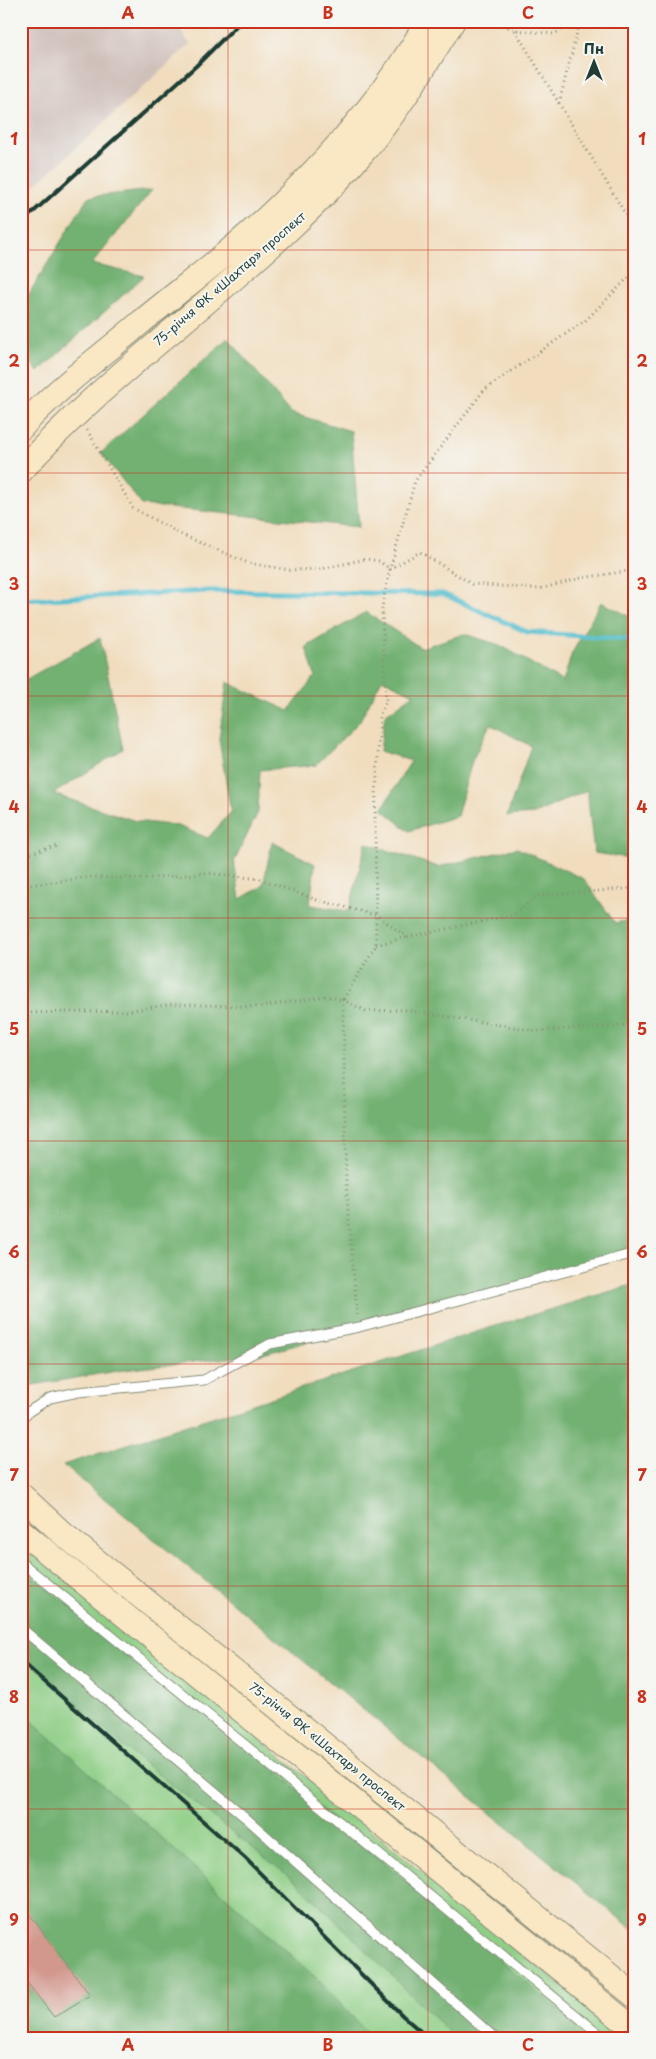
<svg xmlns="http://www.w3.org/2000/svg" width="656" height="2059" viewBox="0 0 656 2059" font-family="'Playpen Sans',sans-serif">
	<style>
		.industrial { fill: #cfc0ba }
		.green { fill: #8ece85; stroke: #56865c }
		.forest { fill: #72b172; stroke: #487753 }
		.lines { fill: none; stroke-linecap: round; stroke-linejoin: round }
		.stream { stroke: #53becf; stroke-width: 5 }
		.building { fill: #d2978d }
		.lane-casing { stroke: #888d79; stroke-width: 11 }
		.secondary-casing { stroke: #888d79; stroke-width: 26 }
		.path { stroke: #888d79; stroke-width: 3; stroke-dasharray: 1 4; stroke-linecap: butt }
		.lane { stroke: #fff; stroke-width: 9 }
		.secondary { stroke: #fae7c3; stroke-width: 24 }
		.rail { stroke: #1f3d34; stroke-width: 4 }
		.grid { fill: none; stroke: #c8321e; stroke-width: 1; stroke-opacity: 0.55 }
		.labels { text-anchor: middle; stroke-width: 4; stroke-linejoin: round; paint-order: stroke }
		.street-label { font-size: 12px; fill: #1f3d34; stroke: #f6f6f2 }
		.neatline { fill: none; stroke: #c8321e; stroke-width: 2 }
		.grid-label { font-size: 16px; text-anchor: middle; font-weight: bold; fill: #c8321e }
	</style>
	<rect width="100%" height="100%" fill="#f6f6f2"/>
	<filter id="ink" filterUnits="userSpaceOnUse"><feTurbulence type="fractalNoise" baseFrequency=".02" numOctaves="2"/><feDisplacementMap in="SourceGraphic" scale="10" xChannelSelector="R" yChannelSelector="G"/><feConvolveMatrix kernelMatrix="1 2 1 2 8 2 1 2 1" color-interpolation-filters="sRGB"/></filter>
	<filter id="wash" filterUnits="userSpaceOnUse"><feTurbulence type="fractalNoise" baseFrequency=".0096" numOctaves="4" result="noise"/><feDisplacementMap in="SourceGraphic" scale="20" xChannelSelector="R" yChannelSelector="G"/><feGaussianBlur stdDeviation="1.12" result="paint"/><feColorMatrix in="noise" values="0 0 0 0 0 0 0 0 0 0 0 0 0 0 0 0 0 1.4 0 .05"/><feComposite in="paint" operator="in"/></filter>
	<g filter="url(#wash)">
		<rect width="100%" height="100%" fill="#f1ddbe"/>
		<!-- industrial -->
		<path class="industrial" d="M21,21H173L190,44L30,190L21,137Z"/>
		<!-- green -->
		<path class="green" d="M21,1544L625,2038H21Z"/>
		<!-- forest -->
		<path class="forest" d="M152,190L92,264L144,276L38,372L21,351V307L88,197Z
			M228,338L291,413L351,431L359,527L142,505L101,453Z
			M601,602L635,619V859L594,853L587,790L534,814L507,816L531,746L490,724L472,761L457,816L409,831L382,809L411,761L380,751L385,715L414,694L382,679L359,722L316,765L260,770L258,812L234,862L240,899L263,886L272,842L315,864L310,905L349,911L366,843L438,867L517,848L584,879L615,923L635,919V1252L263,1354L123,1370L21,1387V682L100,638L123,749L53,794L136,821L178,826L208,838L231,812L219,739L227,682L289,711L315,676L306,647L366,612L421,648L464,634L500,645L563,682L572,653Z
			M635,1284V1931L63,1465L492,1327Z
			M21,1568L240,1741L592,2038H455L299,1884L127,1750L21,1653Z
			M21,1711L317,1979L372,2038H21Z"/>
		<g class="lines">
			<!-- stream -->
			<path class="stream" d="M21,600L210,591L443,594L527,632L635,640"/>
		</g>
		<g id="blocks">
			<!-- building -->
			<path class="building" d="M21,1903L90,1995L54,2017L21,1975Z"/>
		</g>
	</g>
	<g filter="url(#ink)">
		<use href="#blocks" fill-opacity="0" stroke="#888d79" stroke-width="1"/>
		<g class="lines">
			<defs>
				<path id="lane" d="M21,1419L28,1412L50,1398L78,1392L204,1380L270,1344L359,1327L635,1253
					M21,1562L604,2038
					M21,1628L246,1818L495,2038"/>
				<path id="secondary" d="M21,428C55,389 101,357 140,323C186,285 236,248 279,206C336,152 389,89 428,21
					M21,471C103,379 202,312 290,228C315,205 341,178 363,152C398,112 425,65 453,21
					M21,1495L62,1533L635,1996
					M21,1531L635,2030"/>
			</defs>
			<!-- lane casing -->
			<use href="#lane" class="lane-casing"/>
			<!-- secondary casing -->
			<use href="#secondary" class="secondary-casing"/>
			<!-- path -->
			<path class="path" d="M494,21L515,30L554,34L578,21
				M515,30L635,230
				M559,103L580,21
				M87,430L133,508L180,534L248,563L290,570L321,569L366,559L379,561L390,569
				M390,569L420,552L472,584L540,589L581,578L635,570
				M21,856L56,846
				M21,886L92,877L140,879L207,873L260,879L317,900L376,915L408,937L514,915L536,896L635,888
				M376,945L407,937
				M21,1013L128,1011L172,1004L260,1007L327,996L343,1000L376,945L375,816L380,714L386,701L382,607L390,569L415,481L484,390L586,320L635,271
				M357,1315L346,1184L343,1000L366,1011L405,1010L538,1031L635,1025
				M21,2033L25,2038"/>
			<!-- lane -->
			<use href="#lane" class="lane"/>
			<!-- secondary -->
			<use href="#secondary" class="secondary"/>
			<!-- rail -->
			<path class="rail" d="M21,223L196,66L241,21
				M21,1661L245,1858L403,2016L428,2038"/>
		</g>
	</g>
	<!-- grid -->
	<path class="grid" d="M228,21V2038M428,21V2038M21,250H635M21,473H635M21,696H635M21,918H635M21,1141H635M21,1364H635M21,1586H635M21,1809H635"/>
	<g class="labels">
		<!-- street labels -->
		<g class="street-label">
			<text transform="translate(230 279) rotate(-41)" y="4">75-річчя ФК «Шахтар» проспект</text>
			<text transform="translate(327 1747) rotate(39)" y="4">75-річчя ФК «Шахтар» проспект</text>
		</g>
	</g>
	<!-- margin -->
	<rect width="656" height="2059" fill="none" stroke="#f6f6f2" stroke-width="55"/>
	<!-- north arrow -->
	<g transform="translate(594 62)" stroke="#f6f6f2" stroke-width="4" paint-order="stroke">
	<path d="M0-4L9 19L0 12L-9 19Z" fill="#1f3d34"/>
	<text y="-8" font-size="14" font-weight="bold" text-anchor="middle" fill="#1f3d34">Пн</text>
	</g>
	<rect x="28" y="28" width="600" height="2004" class="neatline"/>
	<g class="grid-label">
		<text x="128" y="19">A</text>
		<text x="328" y="19">B</text>
		<text x="528" y="19">C</text>
		<text x="14" y="145">1</text>
		<text x="642" y="145">1</text>
		<text x="14" y="367">2</text>
		<text x="642" y="367">2</text>
		<text x="14" y="590">3</text>
		<text x="642" y="590">3</text>
		<text x="14" y="813">4</text>
		<text x="642" y="813">4</text>
		<text x="14" y="1035">5</text>
		<text x="642" y="1035">5</text>
		<text x="14" y="1258">6</text>
		<text x="642" y="1258">6</text>
		<text x="14" y="1481">7</text>
		<text x="642" y="1481">7</text>
		<text x="14" y="1703">8</text>
		<text x="642" y="1703">8</text>
		<text x="14" y="1926">9</text>
		<text x="642" y="1926">9</text>
		<text x="128" y="2051">A</text>
		<text x="328" y="2051">B</text>
		<text x="528" y="2051">C</text>
	</g>
</svg>
